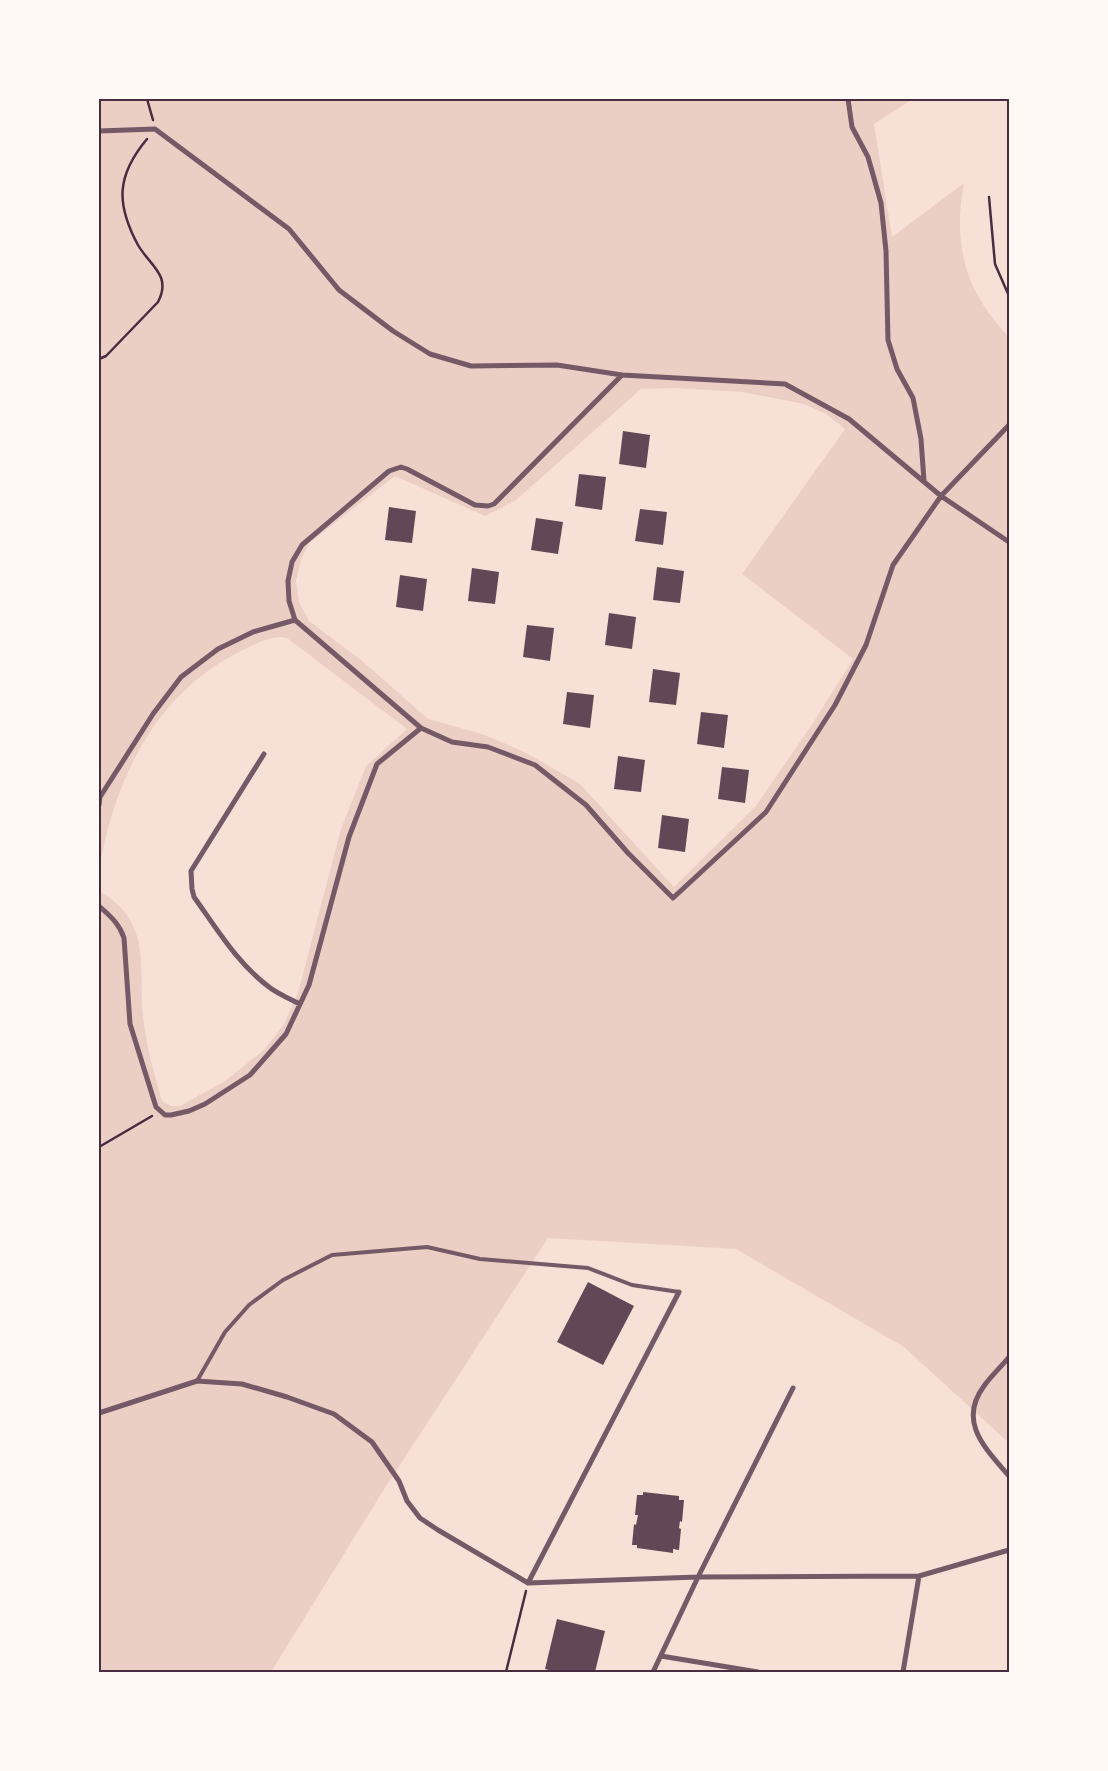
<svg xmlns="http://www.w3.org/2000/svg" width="1108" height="1771" viewBox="0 0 1108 1771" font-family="'DM Sans',sans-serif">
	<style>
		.green { fill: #ebcfc5; fill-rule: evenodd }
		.building { fill: #644757 }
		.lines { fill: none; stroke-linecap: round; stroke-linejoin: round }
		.path { stroke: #4a2c40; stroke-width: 2.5 }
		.service { stroke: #755966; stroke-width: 4 }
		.minor { stroke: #755966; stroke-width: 5 }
		.neatline { fill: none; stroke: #4a2c40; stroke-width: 2 }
	</style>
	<rect width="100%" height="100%" fill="#f7e1d7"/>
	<!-- green -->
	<path class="green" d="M99,99H913L874,124L892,237L964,183C956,224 959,265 981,301C989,315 1000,326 1009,338V1443L904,1347L736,1249L548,1238L383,1491L271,1672H99V891C155,923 137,970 144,1023C147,1050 155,1076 162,1101L171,1106H180L225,1081L264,1050L284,1024L298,993L341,829L366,766L407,729L287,638C271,634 252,646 237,653C154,696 114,781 99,870ZM674,388L742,392L804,404L826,414L845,429L742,574L853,659L813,723L756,806L674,887L580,784L530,755L504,743L479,733L428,719L361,660L309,621L299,602L296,581L301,560L309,543L395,476L485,516L515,501L641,389Z"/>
	<!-- building -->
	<path class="building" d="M623,431L650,435L646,468L619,464Z
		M579,474L606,477L602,510L575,506Z
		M389,507L416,511L412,543L385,540Z
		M640,509L667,512L663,545L635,541Z
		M536,518L563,522L558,554L531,550Z
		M657,567L684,571L680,603L653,600Z
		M472,568L499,572L495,604L468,601Z
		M400,575L427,579L423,611L396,607Z
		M609,613L636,617L632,649L605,645Z
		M527,625L554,628L550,661L523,657Z
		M653,669L680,673L676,705L649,702Z
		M567,692L594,695L590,728L563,724Z
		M701,712L728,715L724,748L697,744Z
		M618,756L645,760L641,792L614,789Z
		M722,767L749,770L745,803L718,799Z
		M662,815L689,819L685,852L658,848Z
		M588,1282L634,1306L603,1365L557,1342Z
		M643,1492L679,1496V1500H684L682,1522L680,1521L679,1528L681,1529L679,1550L673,1549V1553L637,1548V1545H632L634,1524L636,1525L638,1515H635L637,1495H643Z
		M557,1619L605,1631L595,1672H557L545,1669Z"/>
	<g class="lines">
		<!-- path -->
		<path class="path" d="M147,99L153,120
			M989,197L995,264L1009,296
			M99,359L106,356L158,302C172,275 150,266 138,245C116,204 116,176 147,139
			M99,1147L152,1116
			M506,1672L526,1591"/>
		<!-- service -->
		<path class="service" d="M197,1381L225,1332L249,1305L283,1280L332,1255L427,1247L480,1259L588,1268L632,1285L679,1292"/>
		<!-- minor -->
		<path class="minor" d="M848,99L852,127L868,157L881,203L886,251L888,340L897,369L913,398L921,439L924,481
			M99,131L155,129L289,229L339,290L393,331L430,354L471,366L557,365L622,375L785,384L849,419L941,496L1009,542
			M622,375L494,504L488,506L475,505L407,469L401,467L389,471L302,545L292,562L288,581L289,601L295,620L421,728L452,742L488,747L535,765L586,805L628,853L673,898L766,812L835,705L866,645L893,565L941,496L1009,425
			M264,754L191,871L192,889L194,897C217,929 237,963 269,987C278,994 290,999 300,1004
			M99,805L100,797L153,714L181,677L218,649L253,632L295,620
			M99,906C110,916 119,923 124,938L130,1024L156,1107L165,1115H171L189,1111L205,1104L250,1075L286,1034L309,985L349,837L377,764L421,728
			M1009,1357C1001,1367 991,1376 984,1386C957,1422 986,1449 1009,1476
			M99,1413L197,1381L242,1384L287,1397L334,1414L372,1442L399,1481L407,1501L420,1518L438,1530L528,1583L698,1577L919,1576L1009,1550
			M528,1583L679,1292
			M661,1656L758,1672
			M653,1672L698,1577L793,1388
			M903,1672L919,1576"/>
	</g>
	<!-- border -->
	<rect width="1108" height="1771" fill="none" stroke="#fffaf5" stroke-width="200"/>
	<rect x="100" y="100" width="908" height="1571" class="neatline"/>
</svg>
